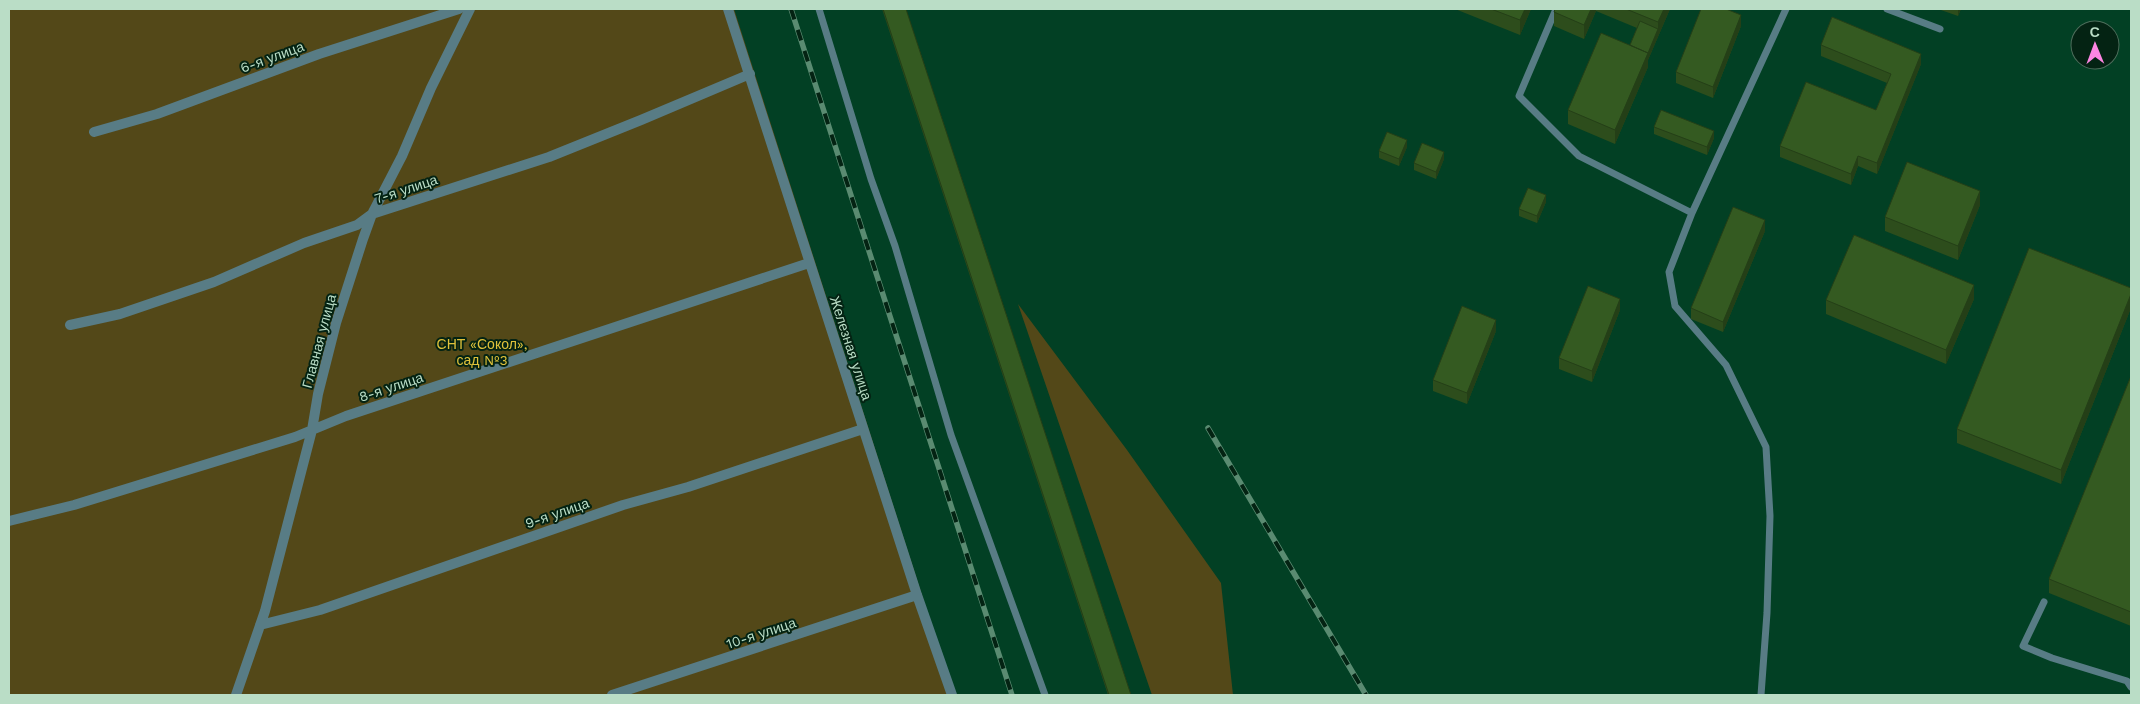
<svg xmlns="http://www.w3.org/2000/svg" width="2140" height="704" viewBox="0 0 2140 704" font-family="'Work Sans',sans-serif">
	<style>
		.green { fill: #534818 }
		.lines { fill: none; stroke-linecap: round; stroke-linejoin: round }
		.lane { stroke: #587c85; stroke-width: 7 }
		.street { stroke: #587c85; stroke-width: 10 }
		.rail-casing { stroke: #5a8b71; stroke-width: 5.5 }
		.rail { stroke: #042313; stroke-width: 4; stroke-dasharray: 11; stroke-linecap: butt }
		.wall { fill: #2d4d1c }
		.shaded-wall { fill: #243f17 }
		.building { fill: #345a21; stroke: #243f17 }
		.labels { text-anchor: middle; stroke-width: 4; stroke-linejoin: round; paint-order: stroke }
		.street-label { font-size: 14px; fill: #baddc6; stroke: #042313 }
		.park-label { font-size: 14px; fill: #dfc23b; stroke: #042313 }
	</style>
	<rect width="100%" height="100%" fill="#024024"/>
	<!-- green -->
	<path class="green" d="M9,9H734L954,695H9Z
		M1018,304L1127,450L1221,583L1233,695H1152Z"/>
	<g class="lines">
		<!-- lane -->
		<path class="lane" d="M819,9L871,179L895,246L951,435L1045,695
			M1556,9L1519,96L1579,156L1692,213L1669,272L1675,306L1726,365L1766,447L1770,516L1767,613L1761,695
			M1887,9L1940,29
			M1692,213L1786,9
			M2044,602L2023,646L2052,658L2127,681L2131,687"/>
		<!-- street -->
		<path class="street" d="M728,9L917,595L952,695
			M94,132L157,114L319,54L459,9
			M70,325L120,314L214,282L304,243L357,225L372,214L549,157L641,120L750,74
			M9,521L74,505L295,437L346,416L809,263
			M260,625L320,610L623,505L688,487L863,429
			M236,695L265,611L312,430L318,394L336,323L363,239L372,214L402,156L431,88L470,9
			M612,695L917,595"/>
		<defs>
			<path id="rail" d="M791,9L1012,695
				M1208,428L1366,695"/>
		</defs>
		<!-- rail casing -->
		<use href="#rail" class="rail-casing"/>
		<!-- rail -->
		<use href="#rail" class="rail"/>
	</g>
	<!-- wall -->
	<path class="wall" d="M882,9H906L1131,695H1108Z
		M1455,9H1531L1520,35Z
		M1555,9H1670L1648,60V67L1615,144L1568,124V110L1630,45L1637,28L1596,11L1584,39L1554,26V12Z
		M1938,9H1961L1958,16Z
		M1741,26L1713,98L1676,83V72Z
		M1821,45L1921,64L1877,174L1858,166L1851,185L1780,157V146L1876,110L1887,83L1821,56Z
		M1654,127L1714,138L1707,155L1654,134Z
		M1407,147L1399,166L1379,158V151Z
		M1444,159L1436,179L1414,170V163Z
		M1546,202L1537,223L1519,216V209Z
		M1980,205L1958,260L1885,231V217Z
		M1765,231L1723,332L1691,319V308Z
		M2131,288V308L2061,484L1957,443V429Z
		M1974,299L1946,364L1826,314V300Z
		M1620,310L1592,382L1559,369V358Z
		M1496,331L1467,404L1433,391V380Z
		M2131,376V626L2049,593V579Z"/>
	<!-- shaded-wall -->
	<path class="shaded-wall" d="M1525,9H1531L1520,35V20Z
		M1591,9H1596V11L1584,39V25Z
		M1664,9H1670L1648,60V67L1615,144V130L1658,29V22Z
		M1958,9H1961L1958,16Z
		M1741,15V26L1713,98V87Z
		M1921,54V64L1877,174V163Z
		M1714,131V138L1707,155V147Z
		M1407,140V147L1399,166V159Z
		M1444,152V159L1436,179V172Z
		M1858,156V166L1851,185V174Z
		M1980,191V205L1958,260V246Z
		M1546,195V202L1537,223V216Z
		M1765,220V231L1723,332V322Z
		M1974,285V299L1946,364V350Z
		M2131,294V308L2061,484V470Z
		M1620,299V310L1592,382V371Z
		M1496,320V331L1467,404V393Z"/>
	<!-- building -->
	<path class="building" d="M883,9H906L1131,695H1109Z
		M1491,9H1525L1520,20Z
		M1555,9H1591L1584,25L1554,12Z
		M1626,9H1664L1658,22Z
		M1701,9H1726L1741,15L1713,87L1676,72Z
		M1832,17L1921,54L1877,163L1858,156L1851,174L1780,146L1806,82L1876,110L1891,74L1821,45Z
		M1640,21L1658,29L1648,53L1630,45Z
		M1601,33L1648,53L1615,130L1568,110Z
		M1661,110L1714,131L1707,147L1654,127Z
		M1387,132L1407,140L1399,159L1379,151Z
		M1422,143L1444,152L1436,172L1414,163Z
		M1907,162L1980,191L1958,246L1885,217Z
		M1528,188L1546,195L1537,216L1519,209Z
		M1733,207L1765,220L1723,322L1691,308Z
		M1854,235L1974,285L1946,350L1826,300Z
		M2029,248L2131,288V294L2061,470L1957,429Z
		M1588,286L1620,299L1592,371L1559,358Z
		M1462,306L1496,320L1467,393L1433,380Z
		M2131,376V612L2049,579Z"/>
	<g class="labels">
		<!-- street labels -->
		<g class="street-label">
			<text transform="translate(272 57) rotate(-20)" y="5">6-я улица</text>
			<text transform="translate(406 189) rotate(-18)" y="5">7-я улица</text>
			<text transform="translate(319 341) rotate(-75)" y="5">Главная улица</text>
			<text transform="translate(851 348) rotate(72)" y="5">Железная улица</text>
			<text transform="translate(391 387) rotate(-18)" y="5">8-я улица</text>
			<text transform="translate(557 513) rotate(-19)" y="5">9-я улица</text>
			<text transform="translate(761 633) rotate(-18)" y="5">10-я улица</text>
		</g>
		<!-- park labels -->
		<g class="park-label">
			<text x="482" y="349">СНТ «Сокол»,<tspan x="482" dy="16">сад №3</tspan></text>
		</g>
	</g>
	<!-- border -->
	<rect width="2140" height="704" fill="none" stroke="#baddc6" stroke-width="20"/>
	<!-- north arrow -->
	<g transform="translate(2095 45) rotate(359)"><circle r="24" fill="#042313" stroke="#4d6d5b"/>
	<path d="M0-4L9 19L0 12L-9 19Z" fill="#fd86e2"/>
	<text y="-8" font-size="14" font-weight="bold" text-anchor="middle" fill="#baddc6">С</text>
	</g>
</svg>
